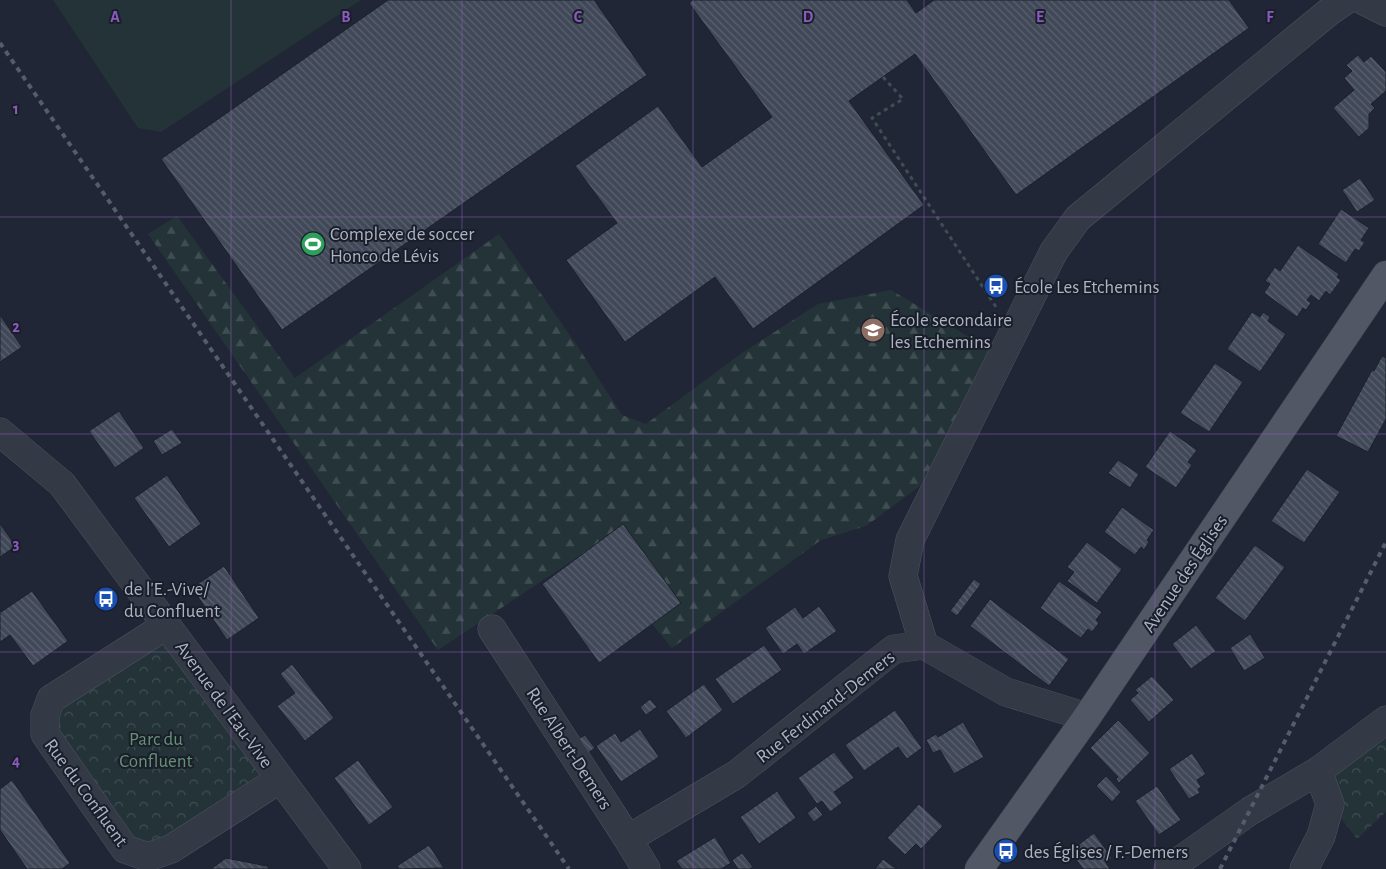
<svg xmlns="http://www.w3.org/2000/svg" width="1386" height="869" viewBox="0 0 1386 869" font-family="'Alegreya Sans',sans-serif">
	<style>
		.grass { fill: #233337 }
		.forest { fill: url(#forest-firs) }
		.park { fill: url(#park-crowns) }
		.building { fill: url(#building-back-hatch); stroke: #1b202c }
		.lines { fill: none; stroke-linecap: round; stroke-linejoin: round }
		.minor-casing { stroke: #4e5360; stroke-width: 29 }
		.major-casing { stroke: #3d424f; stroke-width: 29 }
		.path { stroke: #3f4e53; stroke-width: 3; stroke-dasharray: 4 4; stroke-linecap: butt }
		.minor { stroke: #333945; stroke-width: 28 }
		.major { stroke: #515765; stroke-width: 28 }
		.rail { stroke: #555c6c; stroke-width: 4; stroke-dasharray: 5 5; stroke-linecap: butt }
		.grid { fill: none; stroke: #8c5bc0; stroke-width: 1; stroke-opacity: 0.55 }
		.labels { text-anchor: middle; stroke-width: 4; stroke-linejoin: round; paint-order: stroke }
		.poi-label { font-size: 19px; fill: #adb3c2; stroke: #191e2a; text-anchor: start }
		.street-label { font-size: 19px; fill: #adb3c2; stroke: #191e2a }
		.park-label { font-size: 19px; fill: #669175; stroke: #191e2a }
		.grid-label { font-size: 16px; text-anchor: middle; font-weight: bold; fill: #8c5bc0; stroke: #191e2a; stroke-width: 4; stroke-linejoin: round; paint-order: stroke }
	</style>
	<defs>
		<pattern id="forest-firs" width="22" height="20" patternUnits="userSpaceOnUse" patternTransform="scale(1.25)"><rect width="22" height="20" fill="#233337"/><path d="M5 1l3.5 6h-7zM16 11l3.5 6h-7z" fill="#404e52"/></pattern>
		<pattern id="park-crowns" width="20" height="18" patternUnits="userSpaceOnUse" patternTransform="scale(1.25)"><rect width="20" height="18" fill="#233337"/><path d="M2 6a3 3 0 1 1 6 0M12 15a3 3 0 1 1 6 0" fill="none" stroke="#404e52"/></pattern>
		<pattern id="building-back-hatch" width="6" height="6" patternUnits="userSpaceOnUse" patternTransform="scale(1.25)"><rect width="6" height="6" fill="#414959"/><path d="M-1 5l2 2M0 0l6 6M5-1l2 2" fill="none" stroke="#5a616f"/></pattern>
	</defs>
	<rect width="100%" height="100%" fill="#202635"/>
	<!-- grass -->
	<path class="grass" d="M53,0H361L161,132L138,128Z"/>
	<!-- forest -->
	<path class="forest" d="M177,216L295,378L499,234L576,344L622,415L646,424L742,353L818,304L891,290L994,352L920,486L866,526L821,540L672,648L590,549L438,650L148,234Z"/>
	<!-- park -->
	<path class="park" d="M167,625L280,779L171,849H125L45,715Z
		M1386,720V812L1357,839L1330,804L1318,771Z"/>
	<!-- building -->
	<path class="building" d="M388,0H594L647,75L282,330L161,159Z
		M693,0H907L916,13L934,0H1229L1249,28L1016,195L915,54L849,101L924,205L753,329L715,277L625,342L566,260L617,223L575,166L658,106L702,167L772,117L689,3Z
		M1358,55L1364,62L1371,56L1386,72V91L1371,104L1375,108L1369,114V128L1359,137L1333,108L1354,90L1344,78L1352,71L1346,65Z
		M1360,178L1375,200L1357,212L1342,190Z
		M1341,209L1369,228L1361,240L1365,242L1359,251L1355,249L1346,263L1318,244Z
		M1298,245L1339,274L1337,277L1341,280L1330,295L1326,291L1319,301L1311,295L1307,300L1311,303L1306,310L1303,308L1297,317L1264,293L1270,284L1265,281L1275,267L1280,271Z
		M1252,312L1260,317L1263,312L1270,317L1268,321L1286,334L1260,372L1227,349Z
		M0,315L22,347L0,362Z
		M1382,356L1386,358V419L1368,452L1336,436L1372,370L1374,371Z
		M1215,363L1243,382L1209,432L1180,413Z
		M119,411L144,448L115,468L89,431Z
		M172,429L182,443L162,455L153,441Z
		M1170,431L1197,450L1188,462L1192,465L1176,488L1145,467Z
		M1118,460L1139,474L1130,488L1108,473Z
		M1307,469L1340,492L1304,543L1271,521Z
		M167,475L201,524L169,547L134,498Z
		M1122,507L1154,530L1147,540L1149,542L1144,550L1141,547L1135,555L1104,532Z
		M0,524L16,546L0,557Z
		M623,524L681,603L599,663L542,584Z
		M1087,542L1122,569L1097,603L1067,581L1074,572L1067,567Z
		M1255,545L1285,567L1245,621L1215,598Z
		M224,566L259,618L227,640L192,588Z
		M974,579L981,584L957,616L950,611Z
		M1059,581L1102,612L1096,620L1099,623L1092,632L1088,629L1081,638L1040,608Z
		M32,591L68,641L33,666L10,635L0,642V611L1,612Z
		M990,599L1069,659L1049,686L970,626Z
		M819,606L837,631L804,654L797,644L783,654L765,628L795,607L803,618Z
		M1196,625L1216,651L1191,669L1172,644Z
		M1250,634L1265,658L1244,671L1230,648Z
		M764,645L782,670L733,704L715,679Z
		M292,664L334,718L305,741L277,706L295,693L280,674Z
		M1152,676L1174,700L1149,722L1130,700L1138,693L1135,690Z
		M704,684L723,710L686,738L666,711Z
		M650,699L657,707L646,715L640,707Z
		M895,710L922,748L907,759L898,747L864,771L845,745Z
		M1118,720L1150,753L1119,783L1116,779L1118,777L1090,748Z
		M963,722L984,757L954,774L940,750L933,753L926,740L936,734L938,737Z
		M640,729L659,757L621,782L596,746L615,733L621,742Z
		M585,735L595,748L588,753L578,739Z
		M834,752L854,778L834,792L842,803L830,812L822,801L817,804L798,778Z
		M1192,753L1206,774L1197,780L1201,787L1198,789L1200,793L1189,799L1169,769Z
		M358,760L393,807L369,825L334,778Z
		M1106,776L1121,792L1112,802L1096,786Z
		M12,780L70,863L62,869H27L0,830V789Z
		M1157,786L1181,820L1159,835L1135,801Z
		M777,791L796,818L759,844L740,817Z
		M919,804L943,826L921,849L916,844L905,855L887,838Z
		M816,806L823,815L814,822L807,813Z
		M1094,833L1112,858L1106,863L1110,869H1083L1070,851Z
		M715,837L731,863L721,869H682L676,861Z
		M429,845L444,868L399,869L397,866Z
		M742,853L753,867L750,869H738L732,860Z
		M226,858L267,866L269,869H211Z
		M883,859L897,869H875Z"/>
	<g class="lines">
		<defs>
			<path id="minor" d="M1362,0L1386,12
				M0,432L62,484L347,869
				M167,625L51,699L45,715V734L125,849L148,857L171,849L280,779
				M492,629L628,839L646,869
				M924,645L903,576L910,540L1054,251L1078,218L1330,11L1346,0
				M628,839L737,774L894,649L924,645L1006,692L1087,717
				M1168,869L1250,811L1318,771L1386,720
				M1304,869L1321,836L1330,804L1318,771"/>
			<path id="major" d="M979,869L1087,717L1386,275"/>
		</defs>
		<!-- minor casing -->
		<use href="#minor" class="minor-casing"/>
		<!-- major casing -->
		<use href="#major" class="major-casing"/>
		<!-- path -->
		<path class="path" d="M883,77L903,99L872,118L998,310"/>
		<!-- minor -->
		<use href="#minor" class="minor"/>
		<!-- major -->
		<use href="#major" class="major"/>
		<!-- rail -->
		<path class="rail" d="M0,43L569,869
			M1220,869L1386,542"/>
	</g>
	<!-- grid -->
	<path class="grid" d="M231,0V869M462,0V869M693,0V869M924,0V869M1155,0V869M0,217H1386M0,434H1386M0,652H1386"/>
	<!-- icons -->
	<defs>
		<symbol id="stadium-disc" viewBox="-11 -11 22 22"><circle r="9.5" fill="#2e9e5b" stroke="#191e2a"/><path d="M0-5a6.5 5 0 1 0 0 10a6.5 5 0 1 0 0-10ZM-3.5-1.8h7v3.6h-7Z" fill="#fff"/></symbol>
		<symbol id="bus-disc" viewBox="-11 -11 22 22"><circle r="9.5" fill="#1a4fb4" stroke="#191e2a"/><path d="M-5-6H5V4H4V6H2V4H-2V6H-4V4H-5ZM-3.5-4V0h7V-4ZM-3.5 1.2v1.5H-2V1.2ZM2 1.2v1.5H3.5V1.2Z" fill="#fff"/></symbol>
		<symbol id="school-disc" viewBox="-11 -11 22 22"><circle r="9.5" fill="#8d6e63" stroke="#191e2a"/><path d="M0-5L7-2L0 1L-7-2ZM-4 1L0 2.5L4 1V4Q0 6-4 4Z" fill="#fff"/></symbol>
	</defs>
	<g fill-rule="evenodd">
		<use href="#stadium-disc" x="299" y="230" width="28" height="28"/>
		<use href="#bus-disc" x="982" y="272" width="28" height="28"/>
		<use href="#school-disc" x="859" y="316" width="28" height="28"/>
		<use href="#bus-disc" x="92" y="585" width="28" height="28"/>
		<use href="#bus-disc" x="992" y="837" width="28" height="28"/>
	</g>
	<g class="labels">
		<!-- poi labels -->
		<g class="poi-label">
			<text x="330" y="240">Complexe de soccer<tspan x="330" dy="22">Honco de Lévis</tspan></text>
			<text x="1014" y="293">École Les Etchemins</text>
			<text x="890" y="326">École secondaire<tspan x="890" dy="22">les Etchemins</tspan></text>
			<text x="124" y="595">de l'E.-Vive/<tspan x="124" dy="22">du Confluent</tspan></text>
			<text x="1024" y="858">des Églises / F.-Demers</text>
		</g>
		<!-- street labels -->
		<g class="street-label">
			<text transform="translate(1184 573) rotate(-56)" y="7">Avenue des Églises</text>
			<text transform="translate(225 704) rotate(54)" y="7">Avenue de l'Eau-Vive</text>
			<text transform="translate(825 706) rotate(-38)" y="7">Rue Ferdinand-Demers</text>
			<text transform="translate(570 748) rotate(57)" y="7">Rue Albert-Demers</text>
			<text transform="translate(87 792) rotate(54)" y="7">Rue du Confluent</text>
		</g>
		<!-- park labels -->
		<g class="park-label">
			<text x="156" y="745">Parc du<tspan x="156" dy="22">Confluent</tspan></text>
		</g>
	</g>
	<g class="grid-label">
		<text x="115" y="22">A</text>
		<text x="346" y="22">B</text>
		<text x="578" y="22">C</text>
		<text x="808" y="22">D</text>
		<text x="1040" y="22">E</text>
		<text x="1270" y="22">F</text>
		<text x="16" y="114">1</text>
		<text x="16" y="332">2</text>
		<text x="16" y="549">3</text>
		<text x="16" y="766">4</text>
	</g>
</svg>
